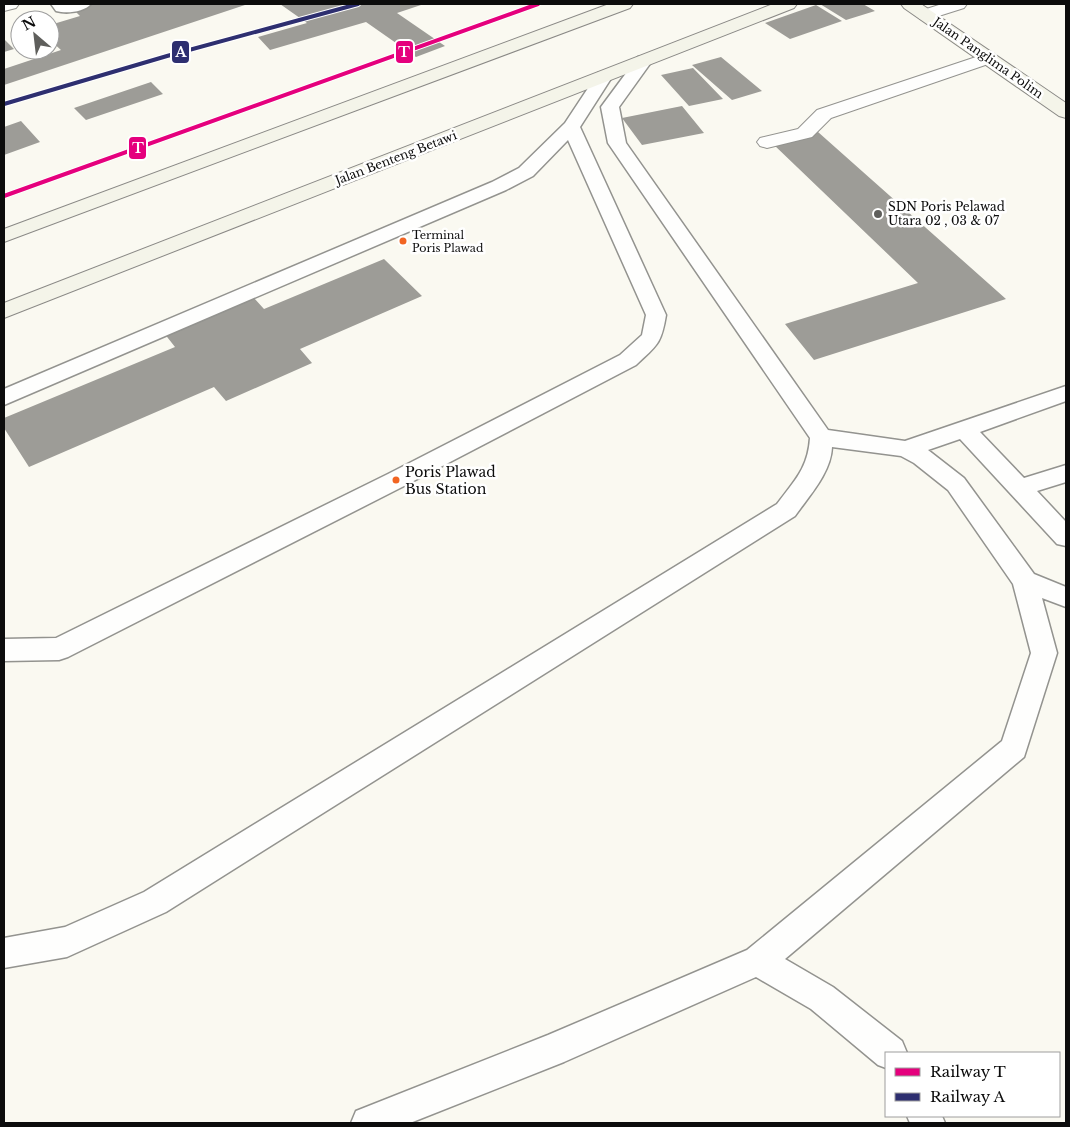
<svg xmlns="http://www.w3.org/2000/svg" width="1070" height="1127" viewBox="0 0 1070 1127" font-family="'Libre Baskerville',serif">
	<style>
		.building { fill: #9d9c97 }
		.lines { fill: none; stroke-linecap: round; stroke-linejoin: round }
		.lane-casing { stroke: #93938f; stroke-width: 3 }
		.street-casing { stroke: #93938f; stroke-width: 2 }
		.secondary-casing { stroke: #8a8986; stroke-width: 2 }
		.lane { fill: #fefefd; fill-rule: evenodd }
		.street { fill: #fefefd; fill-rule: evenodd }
		.secondary { fill: #f4f4e9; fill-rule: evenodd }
		.rail-1-casing { stroke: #fff; stroke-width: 6 }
		.rail-2-casing { stroke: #fff; stroke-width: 6 }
		.rail-1 { stroke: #e5007d; stroke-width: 4 }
		.rail-2 { stroke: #2e2f70; stroke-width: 4 }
		.poi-dot { fill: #5f5f5c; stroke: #fff; stroke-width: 2 }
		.bus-dot { fill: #f26522; stroke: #fff; stroke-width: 2 }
		.labels { text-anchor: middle; stroke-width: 5; stroke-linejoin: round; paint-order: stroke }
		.far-bus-label { font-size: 11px; fill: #0c0c0c; stroke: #fff; text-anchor: start }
		.far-street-label { font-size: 12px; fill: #0c0c0c; stroke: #fff }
		.far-poi-label { font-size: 12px; fill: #0c0c0c; stroke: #fff; text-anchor: start }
		.bus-label { font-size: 14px; fill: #0c0c0c; stroke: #fff; text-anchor: start }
		.line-badge { stroke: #fff; stroke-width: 2 }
		.badge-label { font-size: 14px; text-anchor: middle; font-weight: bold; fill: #fff }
	</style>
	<rect width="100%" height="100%" fill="#faf9f1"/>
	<!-- building -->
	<path class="building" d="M91,4H248L4,85V69L61,50L50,40V25L80,16L73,9Z
		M280,4H424L397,13L445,46L416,57L366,22L270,50L258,37L307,23Z
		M820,4H863L875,11L846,20Z
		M816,5L842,21L790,39L765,23Z
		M4,39L14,49L4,52Z
		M721,57L762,91L732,100L692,65Z
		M693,68L723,99L689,106L661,75Z
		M151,82L163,94L86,120L74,108Z
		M682,106L704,133L642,145L622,118Z
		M21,121L40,142L4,155V127Z
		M818,132L1006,299L814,360L785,324L918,283L773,144Z
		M384,259L422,296L300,349L312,363L226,401L214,387L29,467L4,428V418L175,347L164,333L253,297L264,309Z"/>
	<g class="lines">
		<defs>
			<path id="lane" d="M51,4H91C84,12 67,14 56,11Z
				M644,56L650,57L652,61L619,107L626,143L828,430L905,441L1066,386V401L980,432L1024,478L1066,465V482L1037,491L1066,522V546L1057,544L960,439L928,450L964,478L1034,574L1066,587V607L1042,598L1057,653L1024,757L785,959L833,987L902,1041L907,1053H886V1068L878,1065L811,1009L756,977L564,1062L410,1123H351L356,1111L548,1035L747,950L1002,741L1031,653L1013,584L948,490L914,463L901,456L832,447C831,473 809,496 795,516L166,912L67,957L4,968V938L65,927L144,892L777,504C795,480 808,468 810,438L608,143L601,107L638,57Z
				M604,72L610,73L612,77L580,127L666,315C661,345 657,345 636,365L404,486L68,657L59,660L4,661V639L56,638L388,474L620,355L642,335L646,315L568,140L533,176L506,190L4,405V389L492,182L519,168L565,123L598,73Z
				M907,1116H942L945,1123H910Z"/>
			<path id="street" d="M4,4H19L16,8L4,11Z
				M942,4H967L964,8L926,20L920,19L917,15L920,11Z
				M988,53L994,54L997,58L994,62L831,118L812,137L767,148L760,146L757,142L760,138L798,129L817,110Z"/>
			<path id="secondary" d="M609,4H633L630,8L4,242V229Z
				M773,4H797L794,8L4,318V303Z
				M901,4H921L1066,103V118L1059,116L904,8Z"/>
		</defs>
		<!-- lane casing -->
		<use href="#lane" class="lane-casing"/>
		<!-- street casing -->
		<use href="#street" class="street-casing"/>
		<!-- secondary casing -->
		<use href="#secondary" class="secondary-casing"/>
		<!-- lane -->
		<use href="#lane" class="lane"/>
		<!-- street -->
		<use href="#street" class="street"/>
		<!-- secondary -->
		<use href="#secondary" class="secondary"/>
		<defs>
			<path id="rail-1" d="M4,196L538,4"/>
			<path id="rail-2" d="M4,104L167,56L358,4"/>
		</defs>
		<!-- rail-1 casing -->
		<use href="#rail-1" class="rail-1-casing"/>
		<!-- rail-2 casing -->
		<use href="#rail-2" class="rail-2-casing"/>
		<!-- rail-1 -->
		<use href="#rail-1" class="rail-1"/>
		<!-- rail-2 -->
		<use href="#rail-2" class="rail-2"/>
	</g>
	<!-- markers -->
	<circle class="poi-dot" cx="878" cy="214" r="5"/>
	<g class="bus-dot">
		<circle cx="403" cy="241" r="4.5"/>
		<circle cx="396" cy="480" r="4.5"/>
	</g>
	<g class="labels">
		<!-- far-bus labels -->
		<g class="far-bus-label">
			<text x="412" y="239">Terminal<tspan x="412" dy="13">Poris Plawad</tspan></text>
		</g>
		<!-- far-street labels -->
		<g class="far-street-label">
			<text transform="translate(988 58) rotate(35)" y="4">Jalan Panglima Polim</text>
			<text transform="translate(396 158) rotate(-21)" y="4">Jalan Benteng Betawi</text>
		</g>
		<!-- far-poi labels -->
		<g class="far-poi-label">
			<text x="888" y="211">SDN Poris Pelawad<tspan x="888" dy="14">Utara 02 , 03 &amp; 07</tspan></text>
		</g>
		<!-- bus labels -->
		<g class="bus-label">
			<text x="405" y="477">Poris Plawad<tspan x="405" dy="17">Bus Station</tspan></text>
		</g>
	</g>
	<g class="line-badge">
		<rect x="395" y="40" width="19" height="24" rx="5" fill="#e5007d"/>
		<rect x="171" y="40" width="19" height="24" rx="5" fill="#2e2f70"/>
		<rect x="128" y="136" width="19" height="24" rx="5" fill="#e5007d"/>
	</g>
	<g class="badge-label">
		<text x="404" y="57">T</text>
		<text x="181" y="57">A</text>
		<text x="138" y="153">T</text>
	</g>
	<!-- border -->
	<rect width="1070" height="1127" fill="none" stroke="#0c0c0c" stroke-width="10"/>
	<!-- legend -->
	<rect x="885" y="1052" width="175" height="65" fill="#ffffff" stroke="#9e9e9e"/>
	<rect x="895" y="1068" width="25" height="8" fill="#e5007d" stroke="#9e9e9e"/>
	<text x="930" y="1077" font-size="15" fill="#0c0c0c">Railway T</text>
	<rect x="895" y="1093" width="25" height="8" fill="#2e2f70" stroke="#9e9e9e"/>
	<text x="930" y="1102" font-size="15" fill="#0c0c0c">Railway A</text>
	<!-- north arrow -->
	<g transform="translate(35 35) rotate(332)"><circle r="24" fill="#ffffff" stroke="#9e9e9e"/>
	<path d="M0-4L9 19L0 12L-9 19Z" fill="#5f5f5c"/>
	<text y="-8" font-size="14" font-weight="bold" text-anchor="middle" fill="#0c0c0c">N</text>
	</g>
</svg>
